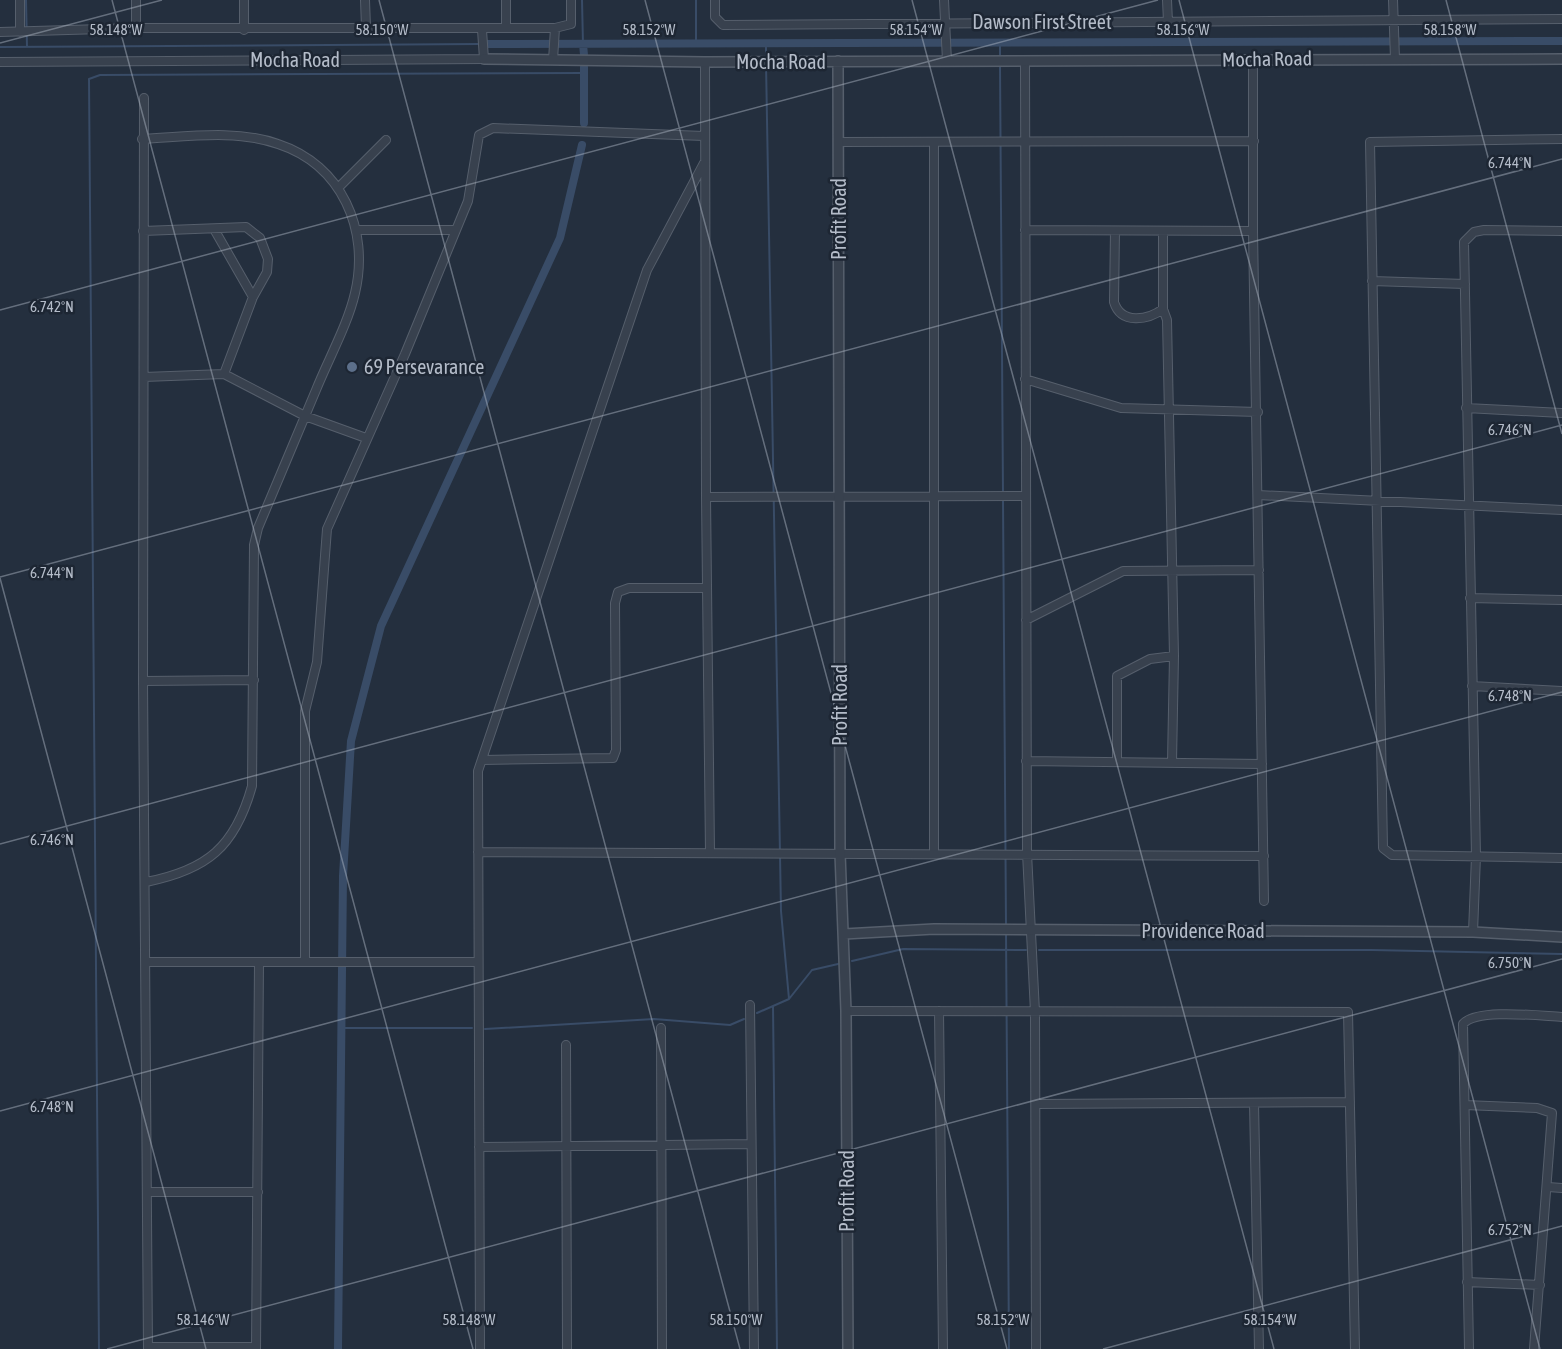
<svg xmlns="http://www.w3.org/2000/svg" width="1562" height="1349" viewBox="0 0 1562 1349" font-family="'Asap Condensed',sans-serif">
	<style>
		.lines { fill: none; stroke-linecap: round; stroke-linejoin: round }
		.stream { stroke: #394c67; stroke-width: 2 }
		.canal { stroke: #394c67; stroke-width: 8 }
		.minor-casing { stroke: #565f6c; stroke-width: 10 }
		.tertiary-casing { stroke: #565f6c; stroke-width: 12 }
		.minor { stroke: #38414e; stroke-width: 8 }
		.tertiary { stroke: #38414e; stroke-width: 9 }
		.ticks { fill: none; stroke: #b4bcc9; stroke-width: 1.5; stroke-opacity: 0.45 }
		.service-dot { fill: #5c6f8a; stroke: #1d2633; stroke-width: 2 }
		.labels { text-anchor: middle; stroke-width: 5; stroke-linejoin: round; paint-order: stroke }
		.street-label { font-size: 20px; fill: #b4bcc9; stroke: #1d2633 }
		.poi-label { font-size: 20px; fill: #b4bcc9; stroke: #1d2633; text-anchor: start }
		.ticks-label { font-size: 15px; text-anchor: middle; fill: #b4bcc9; stroke: #1d2633; stroke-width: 5; stroke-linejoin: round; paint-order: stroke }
	</style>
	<rect width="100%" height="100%" fill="#242f3e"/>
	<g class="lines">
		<!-- stream -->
		<path class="stream" d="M26,0L27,47
			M582,0L583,44
			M696,44V0
			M766,44V58
			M1000,44V59
			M0,47L480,44
			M766,63L781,911L789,999
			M1000,65L1003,494
			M1003,500L1006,926
			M1006,932L1009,1349
			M1039,950H1372L1562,954
			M852,961L903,949L1026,950
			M773,1006L777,1349
			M757,1013L789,999L812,970L838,964
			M342,1028H472
			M485,1029L654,1019L730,1025L744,1019
			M99,1349L89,79L100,75L584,73"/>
		<!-- canal -->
		<path class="canal" d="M485,44L1562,41
			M583,44L584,55
			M584,123V67
			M338,1349L343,876L351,741L381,626L560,238L582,145"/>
		<defs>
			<path id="minor" d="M20,0V32
				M244,0V30
				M365,0L366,27
				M506,0V28
				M715,0V17L723,25L1562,19
				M944,0L947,61
				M1167,0L1168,22
				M1393,0L1395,59
				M136,28V0
				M0,32L136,28H555L571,24V0
				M1253,59V231L1264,901
				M553,60L555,28
				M1025,61L1027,853L1035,1012L1036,1349
				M0,62L484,59L482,30
				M705,62L706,497L710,853
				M144,98L143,681L148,1349
				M142,139C186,137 236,129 278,144C342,165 370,230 355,293C348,324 328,360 316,390C297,436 277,482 258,528L254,545L252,786C235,847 207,870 146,882
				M1562,139L1370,142L1383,848L1392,855L1562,858
				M839,142L1254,141
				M339,187L386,140
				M214,229L253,297
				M357,230H456
				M1025,230L1253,231
				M143,231L246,227L260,238L268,259L267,272L253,297L224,374
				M1115,231L1114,302C1121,325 1148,320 1163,309V231
				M1372,281L1465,284
				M1163,309L1167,320L1174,656
				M144,377L224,374L305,416L366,438
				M1025,379L1121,408L1258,412
				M1466,408L1562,413
				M1258,495L1562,510
				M706,497L1026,496
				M1470,598L1562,600
				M1026,620L1123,571L1259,570
				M143,681L254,680
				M1472,686L1562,691
				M482,760L613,758L616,750L615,603L618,592L629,588H707
				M1026,761L1262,764
				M1117,762V676L1150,659L1174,656L1172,762
				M478,852L1264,856
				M934,853V142
				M1473,932L1476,856L1464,242L1474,232L1484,230L1562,231
				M146,962H478
				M305,962V711L317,662L327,529L405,354L468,201L479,135L493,128L704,136
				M750,1005L754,1349
				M846,1011L1348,1012L1355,1349
				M939,1011L943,1349
				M661,1028L662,1349
				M566,1045L567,1349
				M1254,1103L1259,1349
				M1036,1104L1350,1102
				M1465,1105L1537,1108L1552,1113L1534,1349
				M479,1147L751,1144
				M1548,1187L1562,1188
				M149,1192H258
				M1467,1282L1540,1285
				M148,1347H256
				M256,1349L259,962
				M480,1349L478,771L647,270L704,163
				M1469,1349L1463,1024C1476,1008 1540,1016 1562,1017"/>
			<path id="tertiary" d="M484,59L705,62L1562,59
				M838,61L840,853L846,1011L848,1349
				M844,934L934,929L1473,932L1562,937"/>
		</defs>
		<!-- minor casing -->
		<use href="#minor" class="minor-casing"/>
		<!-- tertiary casing -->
		<use href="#tertiary" class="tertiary-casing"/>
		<!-- minor -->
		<use href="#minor" class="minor"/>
		<!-- tertiary -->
		<use href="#tertiary" class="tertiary"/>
	</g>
	<!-- ticks -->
	<path class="ticks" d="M112,0L473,1349M379,0L740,1349M645,0L1007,1349M912,0L1274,1349M1179,0L1540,1349M1446,0L1562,434M0,43L162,0M0,310L1158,0M0,577L1562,159M0,578L206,1349M0,844L1562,425M0,1111L1562,692M107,1349L1562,959M1103,1349L1562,1226"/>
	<!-- markers -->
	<circle class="service-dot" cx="352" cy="367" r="6"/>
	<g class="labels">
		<!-- street labels -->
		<g class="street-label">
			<text x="1042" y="29">Dawson First Street</text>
			<text transform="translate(1267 59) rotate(-1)" y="7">Mocha Road</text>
			<text x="295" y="67">Mocha Road</text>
			<text x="781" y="69">Mocha Road</text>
			<text transform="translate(839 219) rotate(-90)" y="7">Profit Road</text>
			<text transform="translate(840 705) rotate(-90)" y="7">Profit Road</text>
			<text x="1203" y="938">Providence Road</text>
			<text transform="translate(847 1191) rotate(-90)" y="7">Profit Road</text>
		</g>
		<!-- poi labels -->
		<g class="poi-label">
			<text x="364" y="374">69 Persevarance</text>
		</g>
	</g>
	<g class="ticks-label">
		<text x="116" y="35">58.148°W</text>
		<text x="382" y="35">58.150°W</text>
		<text x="649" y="35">58.152°W</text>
		<text x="916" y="35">58.154°W</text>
		<text x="1183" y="35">58.156°W</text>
		<text x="1450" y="35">58.158°W</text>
		<text x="1510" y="168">6.744°N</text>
		<text x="52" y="312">6.742°N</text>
		<text x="1510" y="435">6.746°N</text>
		<text x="52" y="578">6.744°N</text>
		<text x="1510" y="701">6.748°N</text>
		<text x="52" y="845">6.746°N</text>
		<text x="1510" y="968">6.750°N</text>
		<text x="52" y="1112">6.748°N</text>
		<text x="1510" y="1235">6.752°N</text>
		<text x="203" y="1325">58.146°W</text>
		<text x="469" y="1325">58.148°W</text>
		<text x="736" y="1325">58.150°W</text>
		<text x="1003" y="1325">58.152°W</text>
		<text x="1270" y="1325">58.154°W</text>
	</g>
</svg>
